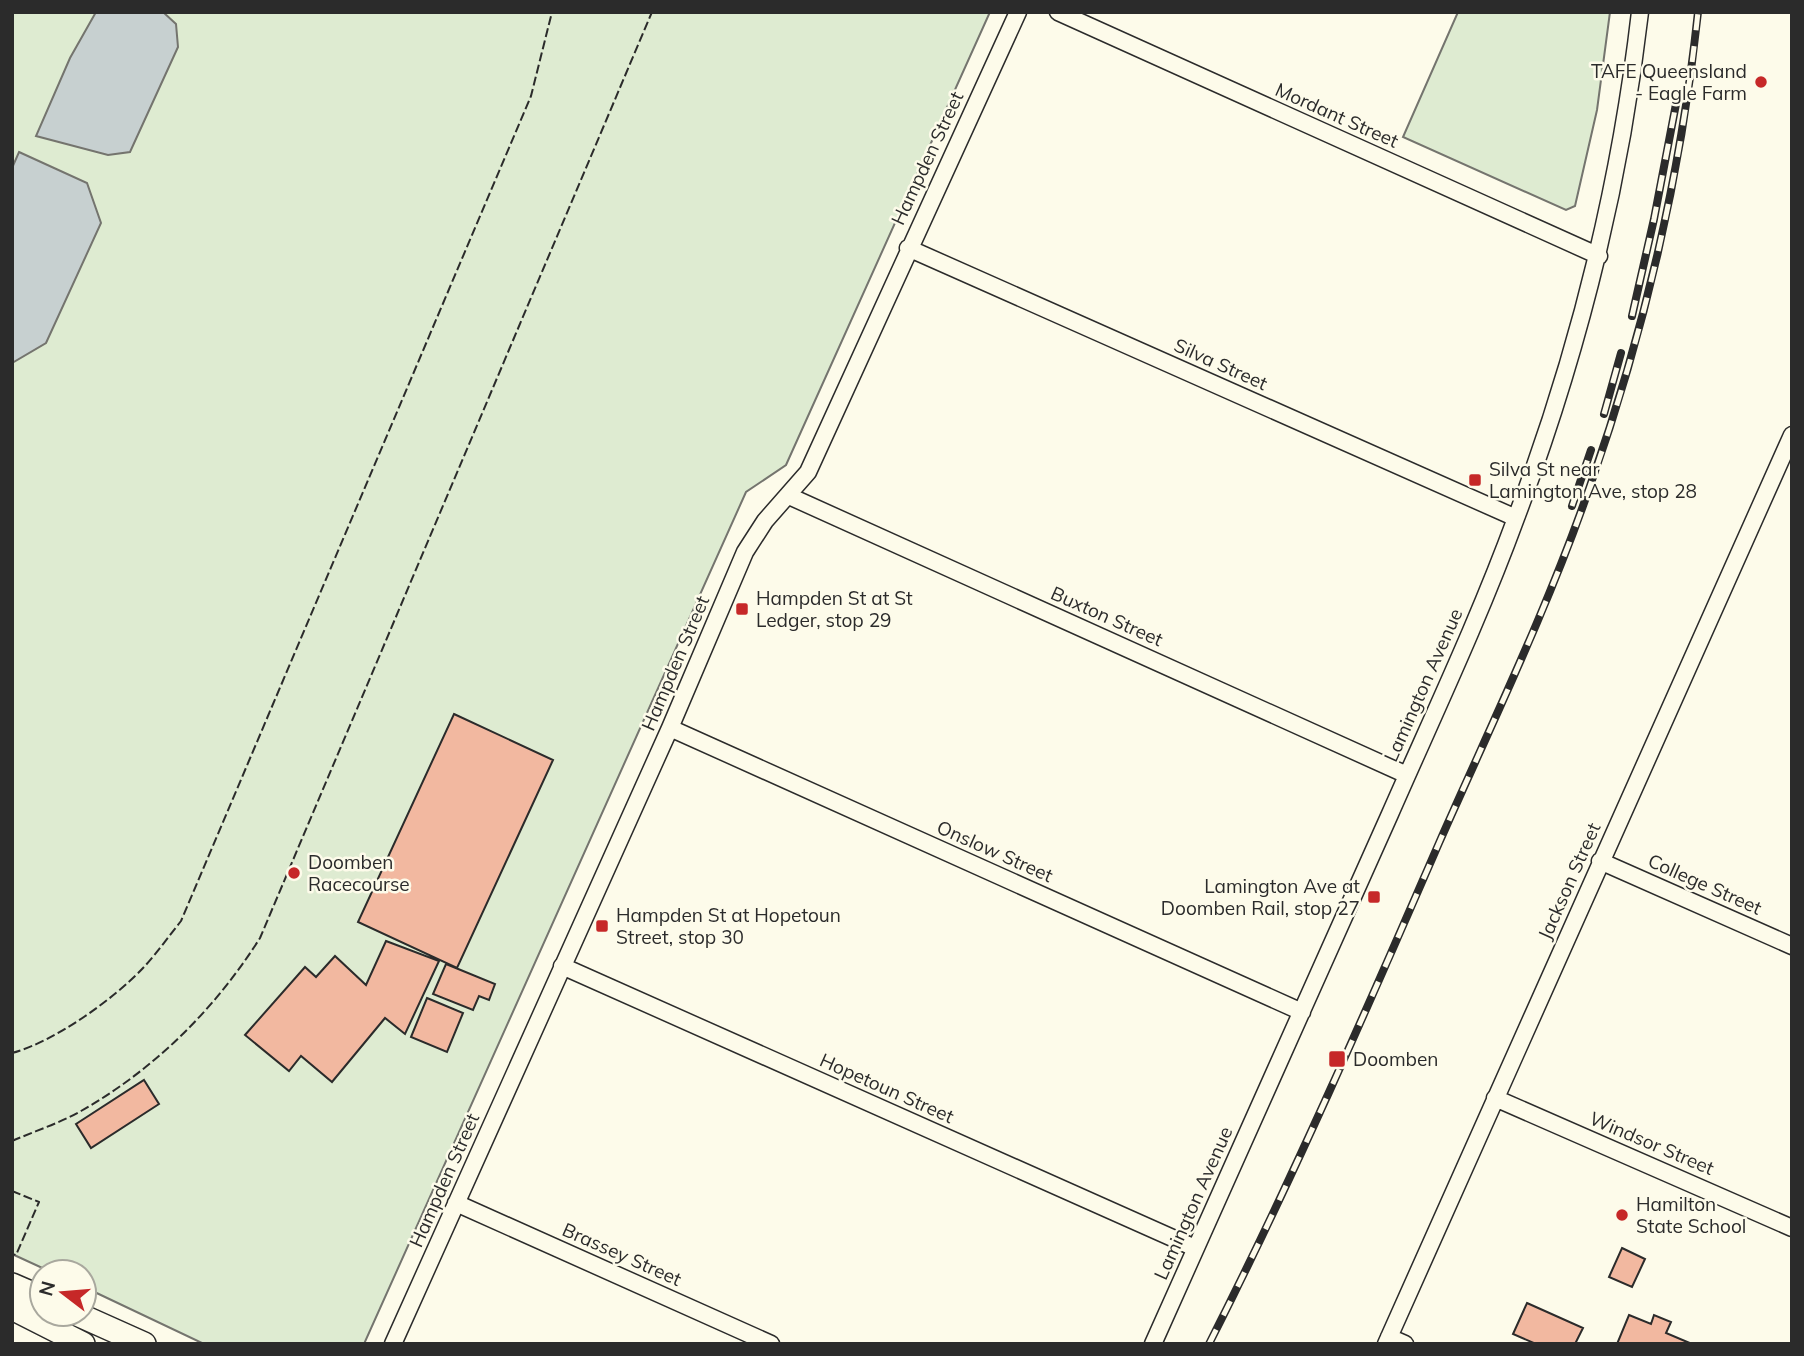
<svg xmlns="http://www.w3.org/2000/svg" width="1804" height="1356" viewBox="0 0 1804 1356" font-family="Mulish,sans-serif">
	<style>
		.green { fill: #deebd1; stroke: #74746e; stroke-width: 2 }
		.water { fill: #c7d0d0; stroke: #74746e; stroke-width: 2 }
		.building { fill: #f2b8a0; stroke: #2b2b2b; stroke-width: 2 }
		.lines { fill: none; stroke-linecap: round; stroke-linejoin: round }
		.street-casing { stroke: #2b2b2b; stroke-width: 19 }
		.secondary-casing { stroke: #2b2b2b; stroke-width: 26 }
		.street { stroke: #fdfbea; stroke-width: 16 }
		.secondary { stroke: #fdfbea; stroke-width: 23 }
		.rail-casing { stroke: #2b2b2b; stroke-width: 8 }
		.rail { stroke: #fdfbea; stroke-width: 5; stroke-dasharray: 16; stroke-linecap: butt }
		.fence { stroke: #2b2b2b; stroke-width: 2; stroke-dasharray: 9 3.5; stroke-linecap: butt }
		.poi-dot { fill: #c62828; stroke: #fdfbea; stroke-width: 2.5 }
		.labels { text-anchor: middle; stroke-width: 5; stroke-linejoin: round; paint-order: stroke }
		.poi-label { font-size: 19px; fill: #2b2b2b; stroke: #fdfbea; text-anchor: start }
		.street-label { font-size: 19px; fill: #2b2b2b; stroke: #fdfbea }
	</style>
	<rect width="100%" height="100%" fill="#fdfbea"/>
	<!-- green -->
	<path class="green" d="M12,12H990L786,465L746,492L364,1344H204L84,1287V1272H51L12,1254Z
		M1458,12H1610L1597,110L1575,206L1566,210L1403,137Z"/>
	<!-- water -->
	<path class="water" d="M96,12H163L176,24L178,47L130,152L108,155L36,136L70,58Z
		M19,152L87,183L101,223L46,343L12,363V168Z"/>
	<!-- building -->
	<path class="building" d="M454,714L553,760L457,968L358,922Z
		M386,941L439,961L405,1034L385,1018L332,1082L301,1056L289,1071L245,1035L305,967L316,977L335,956L366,985Z
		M446,964L495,984L489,1000L479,996L473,1010L433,994Z
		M427,998L463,1013L447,1052L411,1037Z
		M144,1080L159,1104L91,1148L76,1124Z
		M1622,1248L1645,1259L1632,1287L1609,1277Z
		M1527,1303L1583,1328L1575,1344H1536L1513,1334Z
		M1629,1315L1651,1324L1654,1315L1671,1322L1666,1333L1692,1344H1617Z"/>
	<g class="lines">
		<defs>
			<path id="street" d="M1058,12L1599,256
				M908,248L1516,518
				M789,496L1407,775
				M670,728L1302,1012
				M1600,861L1792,946
				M562,966L1195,1248
				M1495,1098L1792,1228
				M456,1203L771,1344
				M1389,1337L1405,1344
				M393,1344L670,728L745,552L765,521L808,472L1018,12
				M1153,1344C1231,1167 1312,991 1390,814C1433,716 1479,619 1516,518C1578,354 1620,186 1640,12
				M1386,1344L1792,435"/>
			<path id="secondary" d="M12,1285L42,1298
				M12,1308L83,1344
				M77,1314L144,1344"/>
		</defs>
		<!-- street casing -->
		<use href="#street" class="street-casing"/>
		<!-- secondary casing -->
		<use href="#secondary" class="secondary-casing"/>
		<!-- street -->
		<use href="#street" class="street"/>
		<!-- secondary -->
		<use href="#secondary" class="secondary"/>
		<defs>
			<path id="rail" d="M1632,316L1654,219L1676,104
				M1604,414L1621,353
				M1572,506L1591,450
				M1209,1344C1292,1180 1366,1011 1439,843C1491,725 1548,608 1590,486C1644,333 1681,174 1698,12"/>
		</defs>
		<!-- rail casing -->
		<use href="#rail" class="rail-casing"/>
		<!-- rail -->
		<use href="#rail" class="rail"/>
		<!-- fence -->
		<path class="fence" d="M12,1053C54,1042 114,999 144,967C157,953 169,936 181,921L531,96L552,12
			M12,1141C35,1131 60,1123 81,1111C155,1069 215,1009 260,938L652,12
			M12,1191L39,1202L16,1255L12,1254"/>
	</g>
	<!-- markers -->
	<g class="poi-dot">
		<circle cx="1761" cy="82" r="7"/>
		<rect x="1468" y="473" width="14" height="14" rx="3.5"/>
		<rect x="735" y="602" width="14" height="14" rx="3.5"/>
		<circle cx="294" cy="873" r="7"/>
		<rect x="1367" y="890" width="14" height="14" rx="3.5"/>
		<rect x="595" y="919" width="14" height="14" rx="3.5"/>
		<rect x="1328" y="1050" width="18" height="18" rx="3.5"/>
		<circle cx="1622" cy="1215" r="7"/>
	</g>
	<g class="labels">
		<!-- poi labels -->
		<g class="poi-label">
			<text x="1747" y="78" text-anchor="end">TAFE Queensland<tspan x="1747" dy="22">- Eagle Farm</tspan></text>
			<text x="1489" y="476">Silva St near<tspan x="1489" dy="22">Lamington Ave, stop 28</tspan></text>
			<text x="756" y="605">Hampden St at St<tspan x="756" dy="22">Ledger, stop 29</tspan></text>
			<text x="308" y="869">Doomben<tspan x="308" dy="22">Racecourse</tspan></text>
			<text x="1360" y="893" text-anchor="end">Lamington Ave at<tspan x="1360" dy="22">Doomben Rail, stop 27</tspan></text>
			<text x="616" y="922">Hampden St at Hopetoun<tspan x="616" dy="22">Street, stop 30</tspan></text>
			<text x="1353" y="1066">Doomben</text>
			<text x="1636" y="1211">Hamilton<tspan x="1636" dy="22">State School</tspan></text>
		</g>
		<!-- street labels -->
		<g class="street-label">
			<text transform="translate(1337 115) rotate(24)" y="7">Mordant Street</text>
			<text transform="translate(927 158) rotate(-65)" y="7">Hampden Street</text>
			<text transform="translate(1221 364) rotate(24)" y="7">Silva Street</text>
			<text transform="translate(1107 616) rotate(24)" y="7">Buxton Street</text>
			<text transform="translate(675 663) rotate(-67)" y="7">Hampden Street</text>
			<text transform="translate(1423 685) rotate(-66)" y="7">Lamington Avenue</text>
			<text transform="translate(995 851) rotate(24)" y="7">Onslow Street</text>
			<text transform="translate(1569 881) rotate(-66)" y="7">Jackson Street</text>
			<text transform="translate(1705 884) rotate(24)" y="7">College Street</text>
			<text transform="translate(887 1088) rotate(24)" y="7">Hopetoun Street</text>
			<text transform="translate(1652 1143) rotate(23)" y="7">Windsor Street</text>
			<text transform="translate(444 1180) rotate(-66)" y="7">Hampden Street</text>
			<text transform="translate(1193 1203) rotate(-66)" y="7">Lamington Avenue</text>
			<text transform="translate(622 1254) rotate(24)" y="7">Brassey Street</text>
		</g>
	</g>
	<!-- border -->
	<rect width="1804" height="1356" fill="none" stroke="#2b2b2b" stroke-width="28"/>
	<!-- north arrow -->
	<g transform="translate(63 1293) rotate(286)"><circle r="33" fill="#fdfbea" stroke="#a9a89e" stroke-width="2"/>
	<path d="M0-5L12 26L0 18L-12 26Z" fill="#c62828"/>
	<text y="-10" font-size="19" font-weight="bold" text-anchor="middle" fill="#2b2b2b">N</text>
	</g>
</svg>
